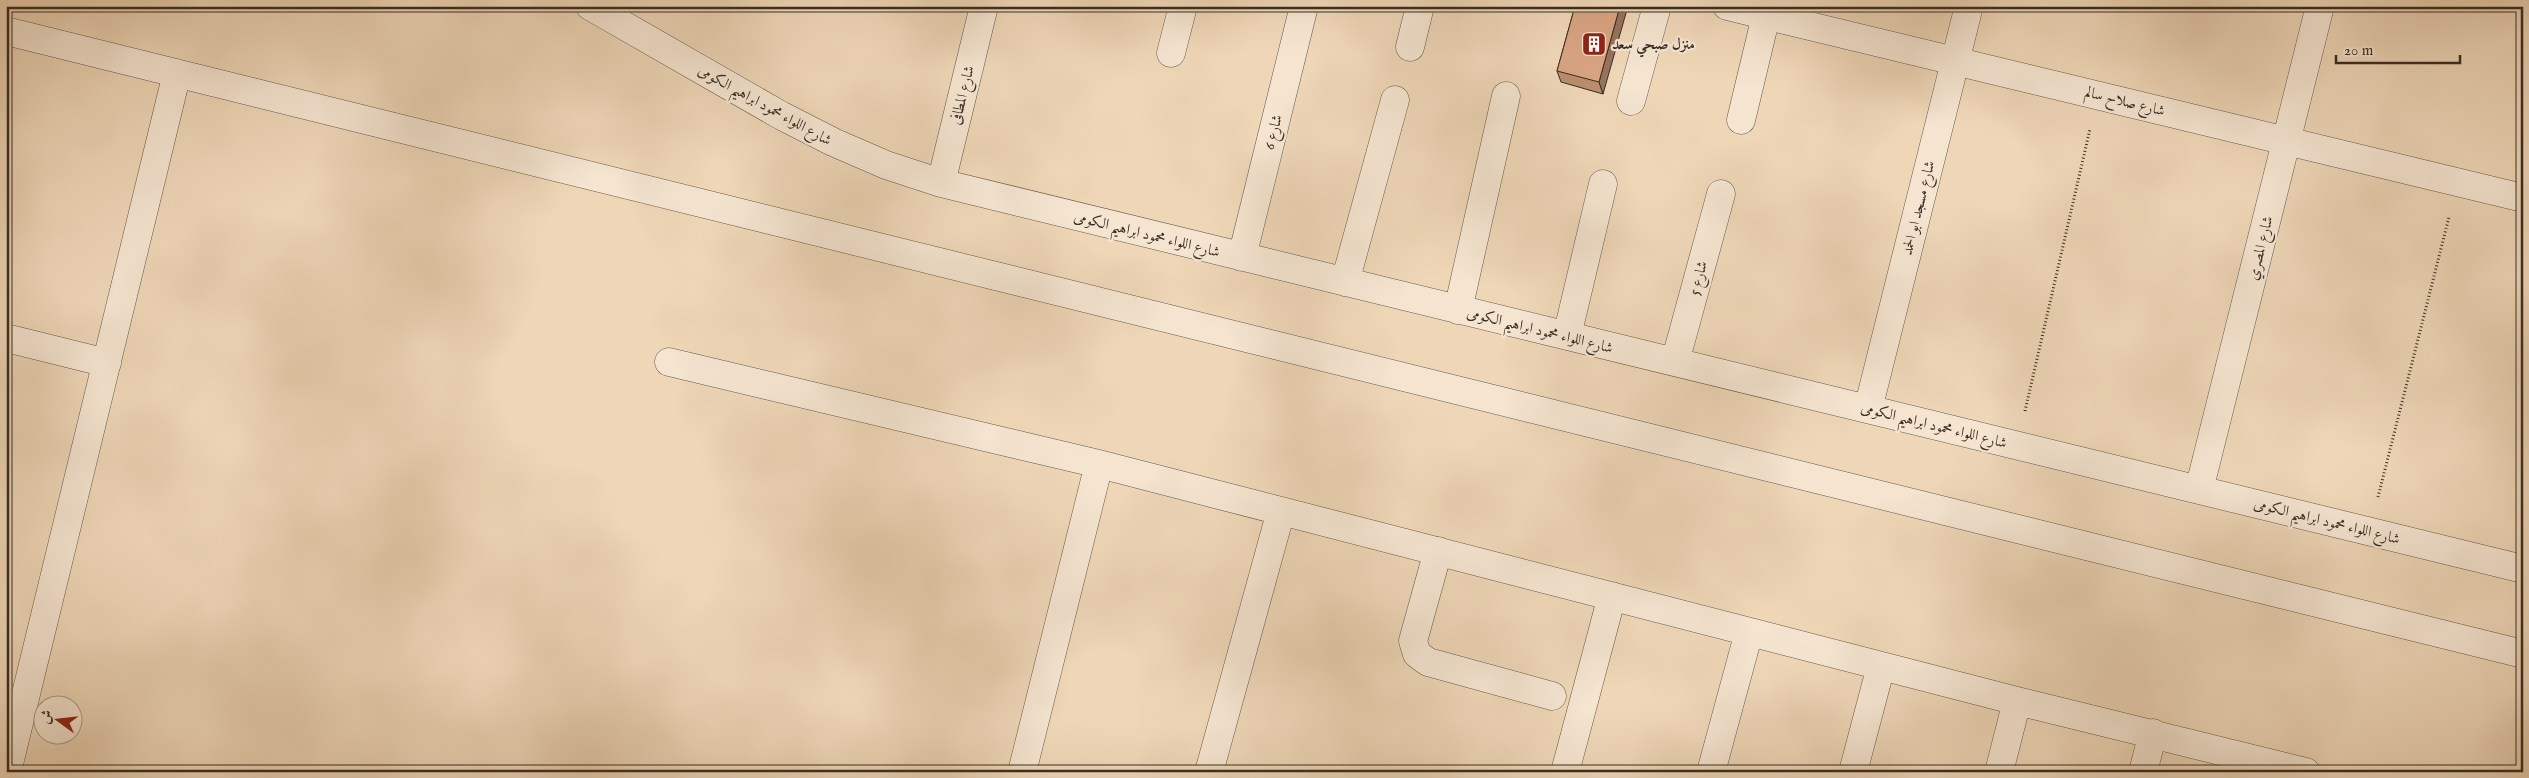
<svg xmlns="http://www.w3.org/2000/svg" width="2529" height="778" viewBox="0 0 2529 778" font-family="'IM FELL English',Amiri,serif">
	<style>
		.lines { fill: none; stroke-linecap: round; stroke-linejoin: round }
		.minor-casing { stroke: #665848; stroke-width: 29 }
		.path { stroke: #392e23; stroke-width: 3; stroke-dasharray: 1 2.5; stroke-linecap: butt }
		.minor { stroke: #f4e4d0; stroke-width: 28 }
		.wall { fill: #ba8d6f; stroke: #392e23 }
		.shaded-wall { fill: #97735a; stroke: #392e23 }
		.building { fill: #d8a481; stroke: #392e23 }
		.labels { text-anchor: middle; stroke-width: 4.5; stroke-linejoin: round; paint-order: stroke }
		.poi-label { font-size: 15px; font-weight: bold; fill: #392e23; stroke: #f4e4d0; text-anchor: start }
		.street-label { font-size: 15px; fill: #392e23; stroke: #f4e4d0 }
	</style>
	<rect width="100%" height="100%" fill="#eed6b7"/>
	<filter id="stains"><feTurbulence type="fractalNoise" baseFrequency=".004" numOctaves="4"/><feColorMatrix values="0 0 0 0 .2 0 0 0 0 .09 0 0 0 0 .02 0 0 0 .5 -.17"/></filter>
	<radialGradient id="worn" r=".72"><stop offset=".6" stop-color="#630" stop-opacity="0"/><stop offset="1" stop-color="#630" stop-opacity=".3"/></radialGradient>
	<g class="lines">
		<defs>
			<path id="minor" d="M590,6L782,116L833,142L886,165L941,183L2523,569
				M1727,6L2523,198
				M6,31L2523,654
				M1410,47L1420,6
				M1171,53L1183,6
				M1631,101L1657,6
				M1741,120L1766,16
				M941,183L984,6
				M1242,257L1304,6
				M1345,282L1395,100
				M1458,310L1506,96
				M1567,336L1603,184
				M6,338L107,363
				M669,362L1099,464L2017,701L2306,772
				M1675,362L1721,194
				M1868,409L1969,6
				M2199,490L2320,6
				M1438,551L1413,641L1417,654L1428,662L1552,696
				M7,772L177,73
				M1022,772L1099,464
				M1209,772L1281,511
				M1565,772L1612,596
				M1711,772L1749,632
				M1853,772L1881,666
				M1999,772L2017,701
				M2143,772L2153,733"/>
		</defs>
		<!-- minor casing -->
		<use href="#minor" class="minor-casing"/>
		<!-- path -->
		<path class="path" d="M2025,411L2090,129
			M2378,497L2449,217"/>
		<!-- minor -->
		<use href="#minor" class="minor"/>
	</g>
	<!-- wall -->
	<path class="wall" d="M1575,6L1603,94L1561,82L1557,71Z"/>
	<!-- shaded-wall -->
	<path class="shaded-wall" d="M1620,6H1628L1603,94L1599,82Z"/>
	<!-- building -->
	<path class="building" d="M1575,6H1620L1599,82L1557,71Z"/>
	<!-- icons -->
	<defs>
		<symbol id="building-square" viewBox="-11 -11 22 22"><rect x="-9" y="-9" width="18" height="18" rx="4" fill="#8f2418" stroke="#f4e4d0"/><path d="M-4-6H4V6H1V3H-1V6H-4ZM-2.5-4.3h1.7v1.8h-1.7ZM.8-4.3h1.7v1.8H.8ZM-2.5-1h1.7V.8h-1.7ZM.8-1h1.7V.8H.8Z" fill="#fff"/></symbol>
	</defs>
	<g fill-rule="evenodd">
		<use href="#building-square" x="1580" y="30" width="28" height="28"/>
	</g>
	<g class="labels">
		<!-- poi labels -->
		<g class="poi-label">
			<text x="1612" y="49">منزل صبحي سعد</text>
		</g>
		<!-- street labels -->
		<g class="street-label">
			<text transform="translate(962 95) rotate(-76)" y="5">شارع المطافى</text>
			<text transform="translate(2125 101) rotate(14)" y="5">شارع صلاح سالم</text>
			<text transform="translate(765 105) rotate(29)" y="5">شارع اللواء محمود ابراهيم الكومى</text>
			<text transform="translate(1273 132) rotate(-76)" y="5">شارع 6</text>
			<text transform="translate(1918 208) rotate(-76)" y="5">شارع مسجد ابو الحمد</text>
			<text transform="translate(1147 234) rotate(14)" y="5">شارع اللواء محمود ابراهيم الكومى</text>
			<text transform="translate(2260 248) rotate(-76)" y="5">شارع المصري</text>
			<text transform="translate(1698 278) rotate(-75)" y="5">شارع 5</text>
			<text transform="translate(1540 330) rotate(14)" y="5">شارع اللواء محمود ابراهيم الكومى</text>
			<text transform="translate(1934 425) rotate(14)" y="5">شارع اللواء محمود ابراهيم الكومى</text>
			<text transform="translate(2327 521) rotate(14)" y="5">شارع اللواء محمود ابراهيم الكومى</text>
		</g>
	</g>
	<!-- margin -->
	<rect width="2529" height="778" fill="none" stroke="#eed6b7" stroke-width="25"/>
	<rect x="8" y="8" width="2514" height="763" fill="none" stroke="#392e23" stroke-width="2.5"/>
	<rect x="12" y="12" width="2504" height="753" fill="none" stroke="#392e23"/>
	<!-- north arrow -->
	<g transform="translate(58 720) rotate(285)"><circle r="24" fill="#f4e4d0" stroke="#a99b8b"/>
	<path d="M0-4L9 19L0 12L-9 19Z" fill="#8f2418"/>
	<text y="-8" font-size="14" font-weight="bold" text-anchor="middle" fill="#392e23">ش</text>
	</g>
	<!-- scale -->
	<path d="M2336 55v8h124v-8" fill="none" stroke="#392e23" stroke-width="2.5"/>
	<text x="2344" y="55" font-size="15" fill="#392e23" stroke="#f4e4d0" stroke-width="4" paint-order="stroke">20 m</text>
	<rect width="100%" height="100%" filter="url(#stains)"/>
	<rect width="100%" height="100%" fill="url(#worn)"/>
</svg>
